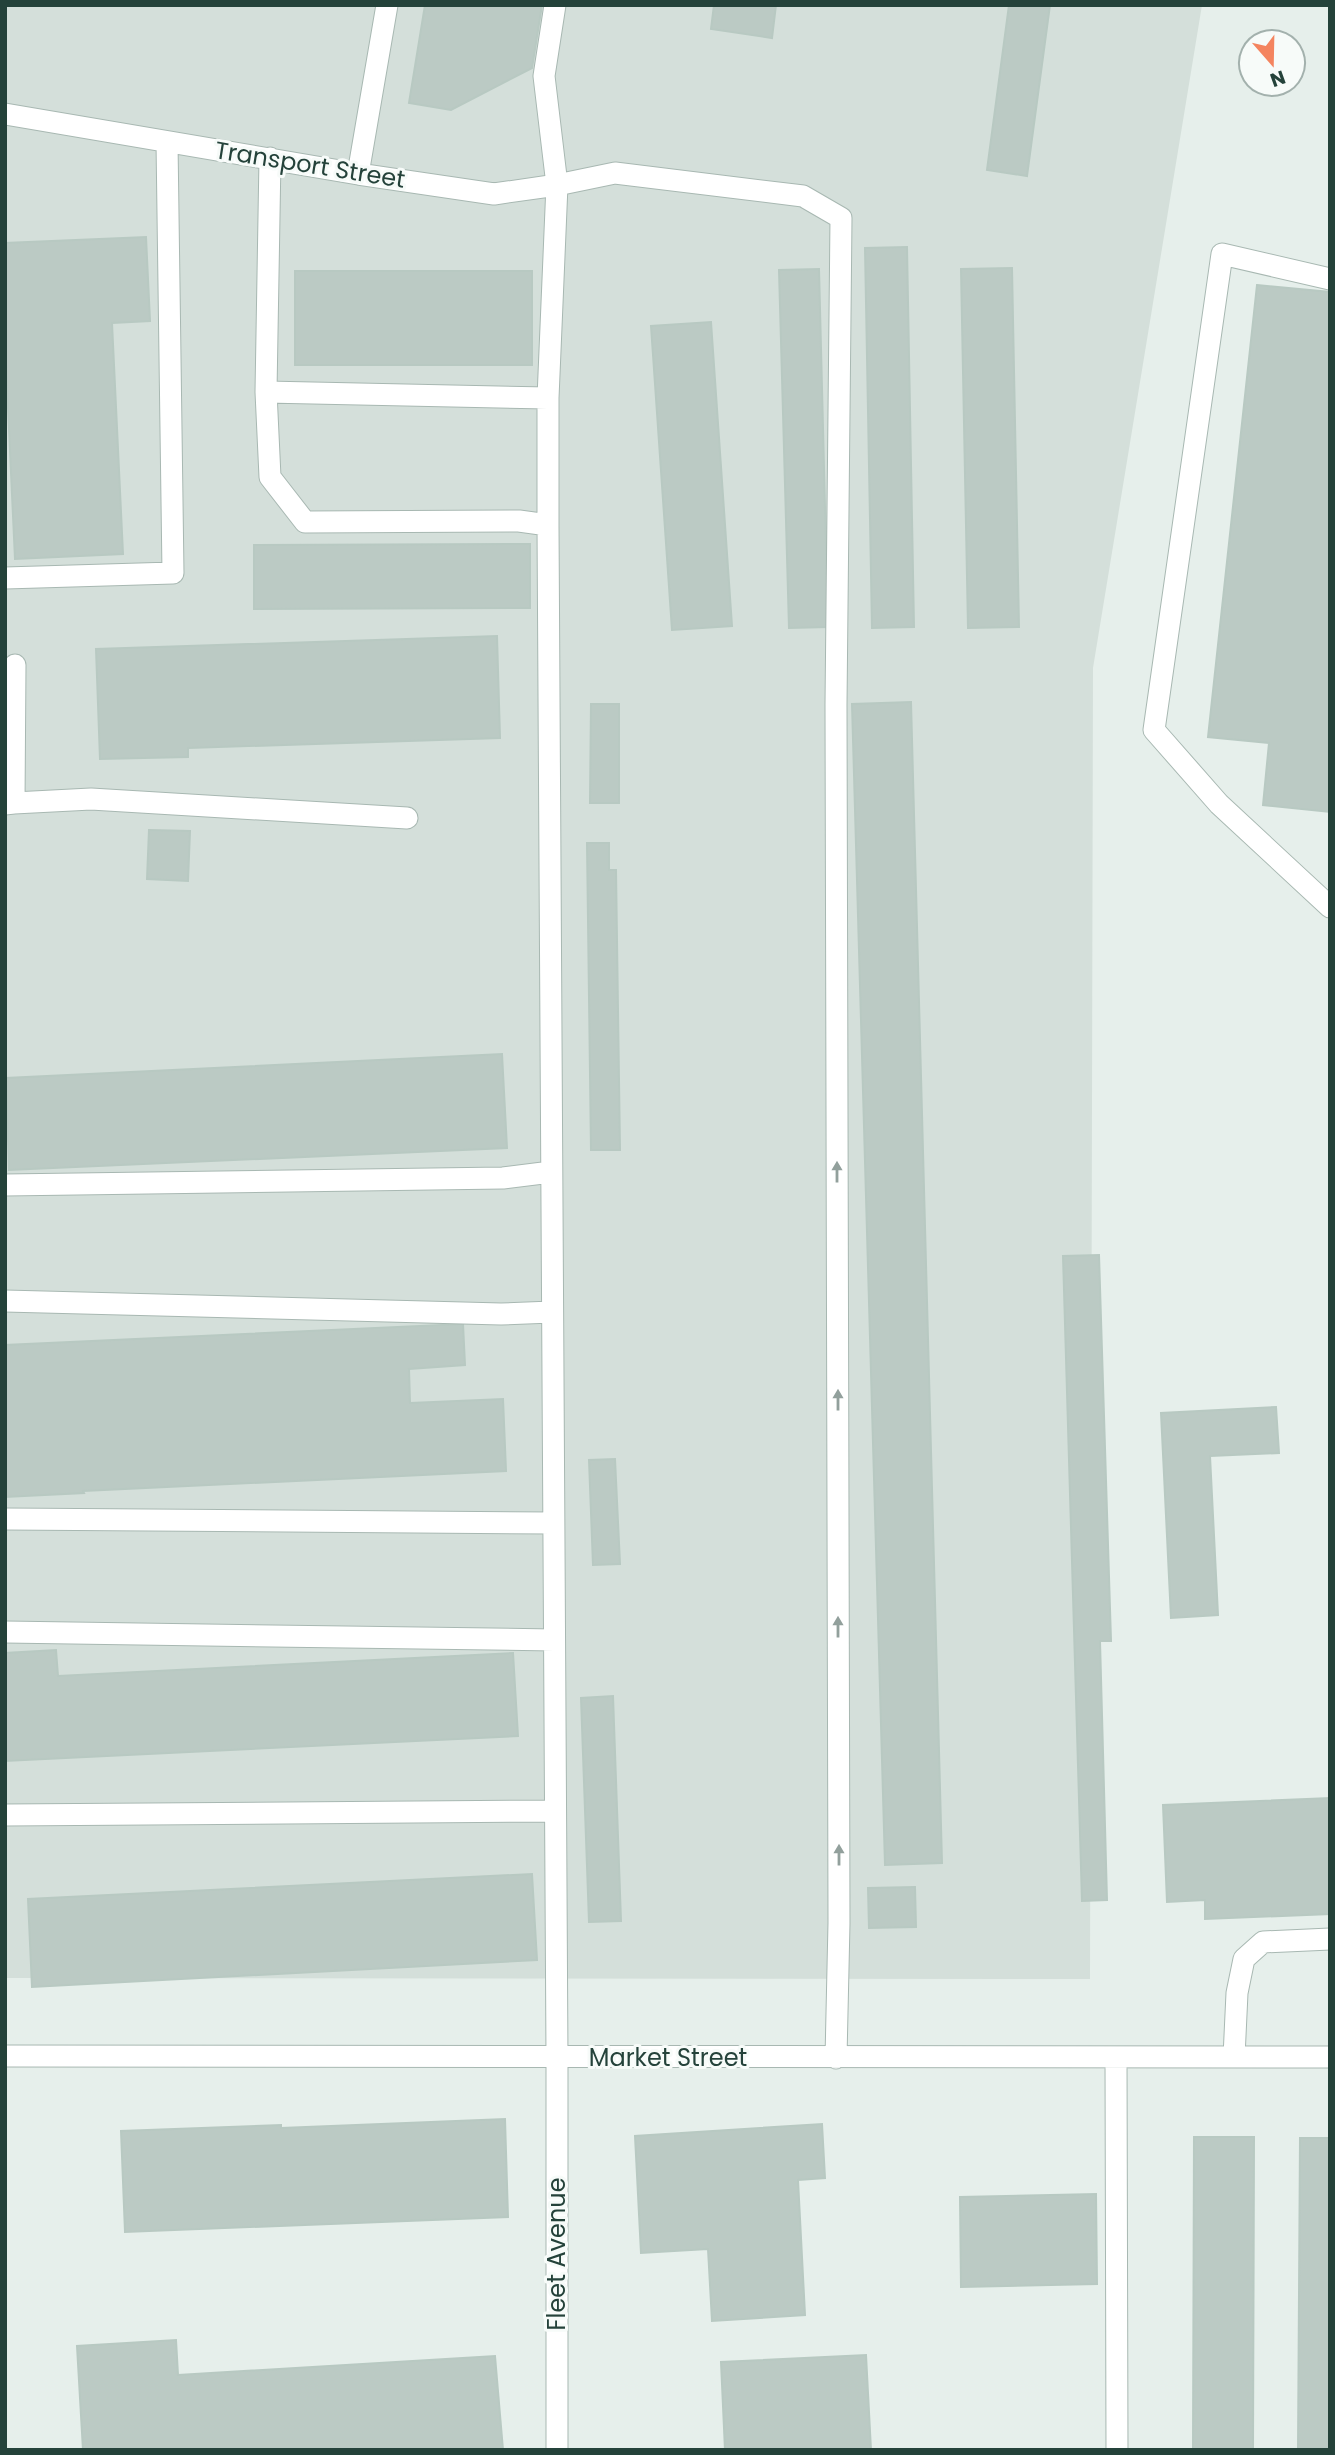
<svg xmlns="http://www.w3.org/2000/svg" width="1335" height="2455" viewBox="0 0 1335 2455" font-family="Poppins,sans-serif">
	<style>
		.built { fill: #d4dfda }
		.building { fill: #bbcac4; stroke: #b8c9c2; stroke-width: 2 }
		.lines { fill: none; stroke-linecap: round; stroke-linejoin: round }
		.minor-casing { stroke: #a8b8b2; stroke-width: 23 }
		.minor { stroke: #fff; stroke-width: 21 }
		.oneway { fill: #92a09c }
		.labels { text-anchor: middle; stroke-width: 6; stroke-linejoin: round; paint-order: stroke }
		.street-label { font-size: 24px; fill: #24423a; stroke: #f7fbf9 }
	</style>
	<rect width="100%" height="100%" fill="#e6efeb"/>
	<!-- built -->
	<path class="built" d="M5,5H1202L1093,668L1090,1979L5,1978Z"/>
	<!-- building -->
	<path class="building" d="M425,5H542L532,68L451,110L409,103Z
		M714,5H776L772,38L711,29Z
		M1009,5H1050L1027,176L987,170Z
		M146,237L150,321L112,323L123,554L15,559L5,343V243Z
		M907,247L914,627L872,628L865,248Z
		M1012,268L1019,627L968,628L961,269Z
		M819,269L828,627L789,628L779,270Z
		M295,271H532V365H295Z
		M1257,285L1330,292V812L1263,805L1269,743L1208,737Z
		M711,322L732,626L672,630L651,326Z
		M530,544V608L254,609V545Z
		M497,636L500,738L188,748V757L100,759L96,649Z
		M911,702L942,1863L885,1865L852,704Z
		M591,704H619V803H590Z
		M149,830L190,831L188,881L147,879Z
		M587,843H609V870H616L620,1150H591Z
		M502,1054L507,1148L9,1170L6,1078Z
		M1099,1255L1111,1641H1100L1107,1900L1082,1901L1063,1256Z
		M463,1324L465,1365L409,1369L410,1403L503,1399L506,1471L83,1491L84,1493L5,1497V1345Z
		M1276,1407L1279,1453L1210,1456L1218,1615L1171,1618L1161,1413Z
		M615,1459L620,1564L593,1565L589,1460Z
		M56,1650L58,1676L513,1653L518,1736L5,1761V1653Z
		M613,1696L621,1921L589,1922L581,1698Z
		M1330,1798V1914L1205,1919V1900L1167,1902L1163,1805Z
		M532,1874L537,1960L32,1987L28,1899Z
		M915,1887L916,1927L869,1928L868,1888Z
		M505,2119L508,2217L125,2232L121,2131L281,2125V2128Z
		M822,2124L825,2178L798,2180L805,2315L712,2321L708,2249L641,2253L635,2136Z
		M1194,2137H1254L1253,2450H1193Z
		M1300,2138H1330V2450H1298Z
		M1096,2194L1097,2284L961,2287L960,2197Z
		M176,2340L178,2375L495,2356L503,2450H83L77,2346Z
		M866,2355L871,2450H725L721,2362Z"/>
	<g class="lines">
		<defs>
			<path id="minor" d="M555,5L544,76L557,185L548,398V525L557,2058V2450
				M5,114L358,174L494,194L557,185L615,173L803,196L841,218L836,705L839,1923L836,2058
				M270,158L266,392L270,477L305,522L519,521L548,525
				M358,174L387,5
				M1330,279L1222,254L1154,730L1219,804L1330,907
				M266,392L548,398
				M5,578L173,573L167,142
				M14,803L91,799L407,818
				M5,804L14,803L15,665
				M5,1185L503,1178L551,1172
				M5,1301L501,1314L552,1312
				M5,1519L553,1523
				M5,1632L554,1640
				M5,1815L555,1811
				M5,2056L1330,2057
				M1116,2057L1117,2450
				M1234,2057L1237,1993L1244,1959L1263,1942L1330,1939"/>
		</defs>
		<!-- minor casing -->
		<use href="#minor" class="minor-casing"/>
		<!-- minor -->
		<use href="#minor" class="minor"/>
	</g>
	<!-- one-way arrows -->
	<defs><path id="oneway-solid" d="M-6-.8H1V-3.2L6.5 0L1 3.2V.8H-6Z" transform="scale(1.75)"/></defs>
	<g class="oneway">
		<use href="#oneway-solid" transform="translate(837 1172) rotate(-90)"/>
		<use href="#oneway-solid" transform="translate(838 1400) rotate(-90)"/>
		<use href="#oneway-solid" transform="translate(838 1627) rotate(-90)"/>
		<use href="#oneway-solid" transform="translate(839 1855) rotate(-90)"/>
	</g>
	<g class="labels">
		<!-- street labels -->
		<g class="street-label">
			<text transform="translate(310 165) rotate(9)" y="8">Transport Street</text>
			<text x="668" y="2066">Market Street</text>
			<text transform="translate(557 2254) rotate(-90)" y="8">Fleet Avenue</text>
		</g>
	</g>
	<!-- border -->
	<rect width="1335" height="2455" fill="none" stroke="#24423a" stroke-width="14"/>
	<!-- north arrow -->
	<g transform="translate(1272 63) rotate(160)"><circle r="33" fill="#f7fbf9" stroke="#a3b1ad" stroke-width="2"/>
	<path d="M0-5L12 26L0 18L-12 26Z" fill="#f4845f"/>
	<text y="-10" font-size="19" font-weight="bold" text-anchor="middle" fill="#24423a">N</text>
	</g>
</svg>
